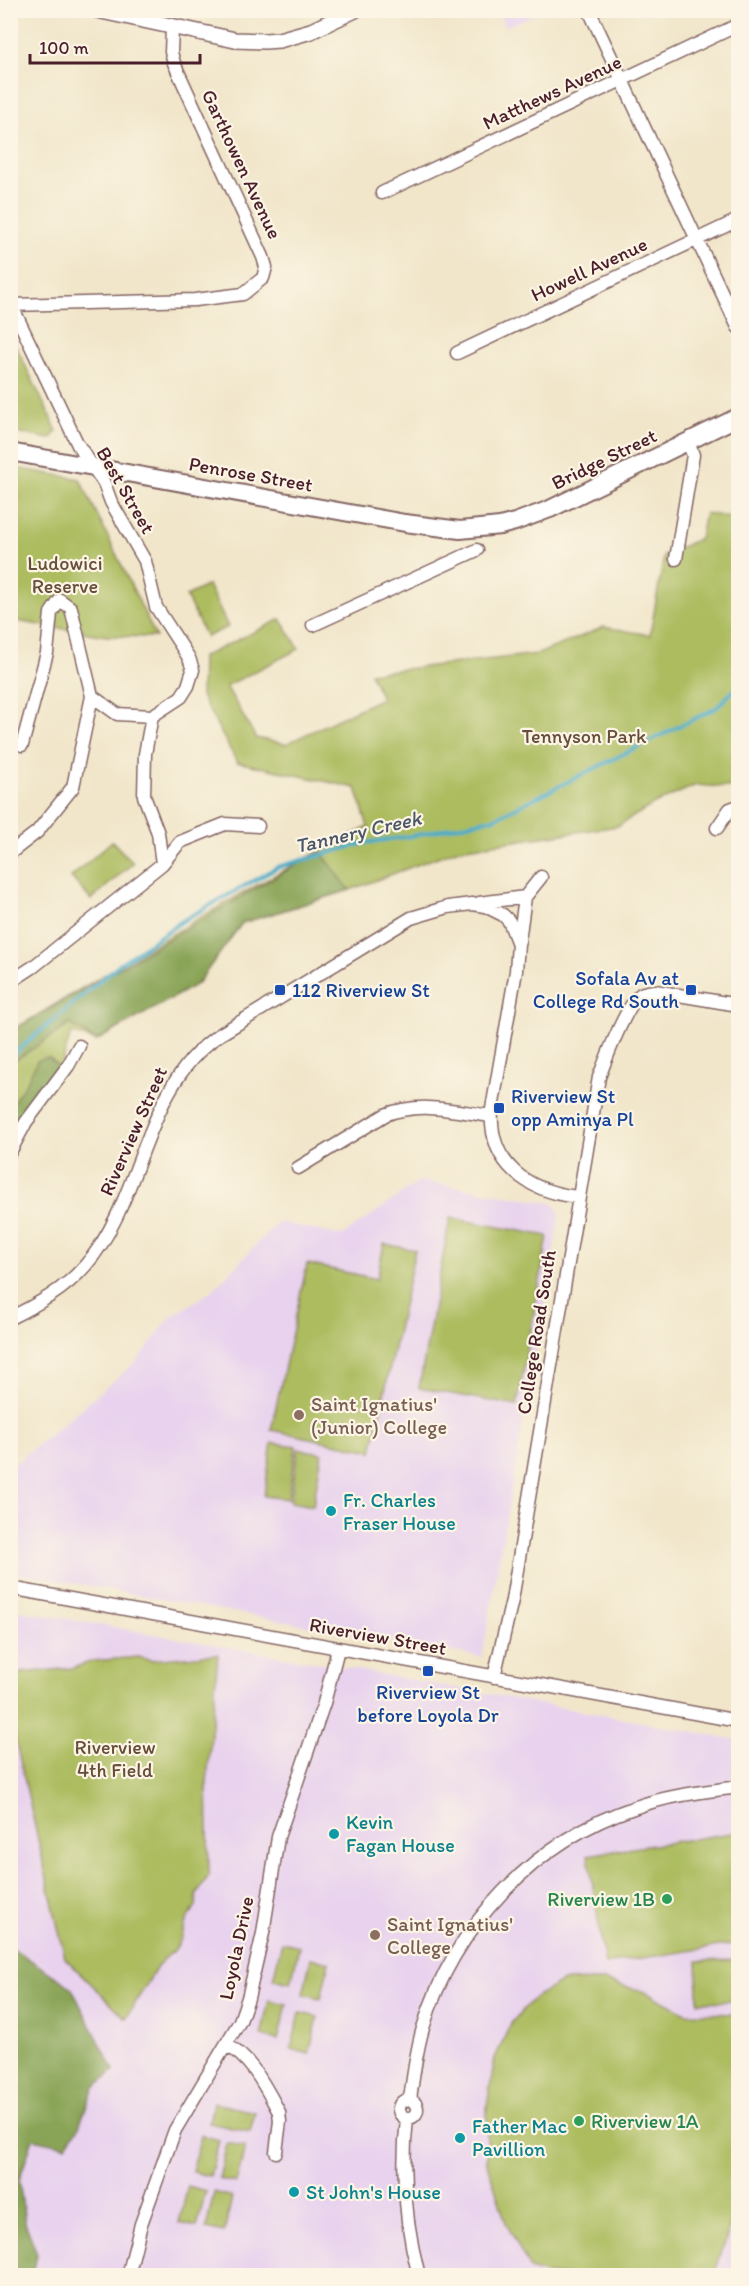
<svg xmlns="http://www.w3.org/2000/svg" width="749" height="2286" viewBox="0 0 749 2286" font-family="Itim,sans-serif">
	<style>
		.built { fill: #e8d2ee }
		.green { fill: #acbc5f; stroke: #7b6e45; stroke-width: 1.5 }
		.forest { fill: #89a456; stroke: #6a6240; stroke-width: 1.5 }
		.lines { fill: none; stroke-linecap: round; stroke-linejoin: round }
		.stream { stroke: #4aacc9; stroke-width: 4 }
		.minor-casing { stroke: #846563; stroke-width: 15 }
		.tertiary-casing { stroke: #846563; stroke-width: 18 }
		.secondary-casing { stroke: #846563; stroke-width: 20 }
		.minor { stroke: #fff; stroke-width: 12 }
		.tertiary { stroke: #fff; stroke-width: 15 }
		.secondary { stroke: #fff; stroke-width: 16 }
		.transit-dot { fill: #1a4fb4; stroke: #fcf5e5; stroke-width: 2 }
		.education-dot { fill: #8d6e63; stroke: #fcf5e5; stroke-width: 2 }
		.culture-dot { fill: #0f9aa8; stroke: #fcf5e5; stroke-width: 2 }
		.leisure-dot { fill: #2e9e5b; stroke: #fcf5e5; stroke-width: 2 }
		.labels { text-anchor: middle; stroke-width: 4.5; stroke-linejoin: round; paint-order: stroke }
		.street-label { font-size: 20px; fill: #4a1f2b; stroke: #fcf5e5 }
		.park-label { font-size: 20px; fill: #674e3b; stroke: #fcf5e5 }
		.transit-label { font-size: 20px; fill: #164399; stroke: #fcf5e5; text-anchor: start }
		.education-label { font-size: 20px; fill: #785e54; stroke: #fcf5e5; text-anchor: start }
		.culture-label { font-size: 20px; fill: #0d838f; stroke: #fcf5e5; text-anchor: start }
		.leisure-label { font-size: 20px; fill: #27864d; stroke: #fcf5e5; text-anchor: end }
		.water-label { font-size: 21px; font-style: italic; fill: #4a576a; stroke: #fcf5e5 }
	</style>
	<rect width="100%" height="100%" fill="#fcf5e5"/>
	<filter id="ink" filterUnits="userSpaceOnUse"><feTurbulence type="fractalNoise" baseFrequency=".0167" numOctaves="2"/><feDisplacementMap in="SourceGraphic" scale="12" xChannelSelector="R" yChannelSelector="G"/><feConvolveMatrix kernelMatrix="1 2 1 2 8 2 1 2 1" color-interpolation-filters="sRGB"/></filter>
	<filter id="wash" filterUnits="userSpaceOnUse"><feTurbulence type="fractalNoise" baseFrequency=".008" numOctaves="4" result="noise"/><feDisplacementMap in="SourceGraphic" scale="24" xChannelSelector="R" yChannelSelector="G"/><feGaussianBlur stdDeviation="1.35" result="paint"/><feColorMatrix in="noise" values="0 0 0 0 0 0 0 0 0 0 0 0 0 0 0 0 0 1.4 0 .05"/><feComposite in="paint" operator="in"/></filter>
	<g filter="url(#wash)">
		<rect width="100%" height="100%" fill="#f1e6ca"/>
		<!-- built -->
		<path class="built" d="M498,11H543L505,27Z
			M420,1181L553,1203L560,1213L482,1657L11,1572L10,1468L137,1361L171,1317L212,1291L278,1222L342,1236Z
			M10,1609L330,1665L738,1740V2242L732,2275H11L10,1952L14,1948L10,1922Z"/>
		<!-- green -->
		<path class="green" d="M11,343L15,344L57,431L50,439L11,432Z
			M10,467L80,479L156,637L106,636L11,620Z
			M705,513L738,519V788L696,785L654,804L618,826L459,849L350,890L242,923L197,984L96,1041L71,1033L62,1063L11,1135V1031C128,961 244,887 368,827L356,788L237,762L201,696L202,657L281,619L299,649L226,686L256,738L286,744L382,698L370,673L538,654L604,627L650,635L664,556L700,538Z
			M208,585L228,627L206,637L186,596Z
			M112,841L133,863L91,900L71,877Z
			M450,1218L548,1236L517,1406L419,1388Z
			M384,1244L415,1250L372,1451L271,1430L307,1264L377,1279Z
			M272,1443L296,1446L288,1499L264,1496Z
			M298,1449L322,1453L313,1506L290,1502Z
			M218,1654L207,1781L209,1875L197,1894L196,1906L186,1922L181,1939L176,1948L159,1964L126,2018L65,1958L11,1721V1674L73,1668L93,1661L138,1657L151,1660Z
			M738,1832V1943L605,1964L588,1855Z
			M282,1942L299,1946L291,1983L273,1979Z
			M311,1958L329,1962L321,1998L303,1994Z
			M738,1960V2001L698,2002L697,1961Z
			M563,1981H605L645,1992L686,2013L738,2014V2224H731L714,2275H548L530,2269L506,2223L487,2163V2106L495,2058L511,2023L535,1997Z
			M269,2000L287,2004L278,2040L261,2036Z
			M300,2013L318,2017L309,2054L291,2049Z
			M213,2103L255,2112L250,2132L209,2123Z
			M201,2135L219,2140L210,2176L192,2172Z
			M227,2143L245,2147L236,2183L219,2179Z
			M188,2186L206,2191L197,2227L179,2223Z
			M214,2192L232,2197L224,2233L206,2229Z"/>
		<!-- forest -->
		<path class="forest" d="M320,851L350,890L242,923L197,984L96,1041L70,1024L11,1063V1031Z
			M44,1058H50L59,1067L11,1135V1105L27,1082L37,1061Z
			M14,1949L71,1987L114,2070L94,2088L77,2131L66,2146L33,2139L19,2180L25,2222L37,2254L33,2275H11L10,1952Z"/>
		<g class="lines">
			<!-- stream -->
			<path class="stream" d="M10,1057L121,963L184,920L278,867L365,843L412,836L495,818L716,708L738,686"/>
		</g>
	</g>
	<g filter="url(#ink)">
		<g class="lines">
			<defs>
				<path id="minor" d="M589,10L738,327
					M382,193L738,25
					M10,302L78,445L104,483L111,502L145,561L156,607L189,658L193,670L188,686L181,697L152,716L145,754L144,796L158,833L162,864
					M12,305L195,300L243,294L263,278L266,267L263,257L174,63L171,52L172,28
					M457,353L738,220
					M676,559L693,455L688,442
					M313,625L477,550
					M92,696L117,714L152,716
					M717,828L730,809L738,806
					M10,853L37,832L73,787L92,696L71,608L60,600L51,613L47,653L22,745
					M525,897L541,877
					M479,903L525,897L519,941
					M10,982L33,967L162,864L180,842L225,824L258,826
					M10,1152L26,1122L68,1066L79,1046
					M298,1168L385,1115C420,1101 455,1111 491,1116
					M10,1318C38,1304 64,1290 85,1266C144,1199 142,1087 219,1035L411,918L448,907L472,904L485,906L503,915L509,921L518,944L516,971L492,1109C488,1165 528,1191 577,1197
					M10,1588L738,1721
					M494,1677L512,1600L599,1077C606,1059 627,1003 641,994C645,992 650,992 655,991L738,1005
					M736,1721L738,1708
					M226,2045C251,2057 266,2088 279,2112L280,2121L276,2152
					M410,2100C413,2076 416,2052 423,2028C453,1927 535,1840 636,1807C669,1795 704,1792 738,1787
					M399 2109a9 9 0 1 1 18 0a9 9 0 1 1-18 0Z
					M407,2118C401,2171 405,2224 419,2276
					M128,2276L141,2224L175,2130L240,2021L248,1998L263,1933L278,1837L324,1703L338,1649"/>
				<path id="tertiary" d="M97,10L235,40L265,41L279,40L311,31L355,10"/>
				<path id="secondary" d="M10,452L405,523L460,530L500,526L515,522L550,509L738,417"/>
			</defs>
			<!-- minor casing -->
			<use href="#minor" class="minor-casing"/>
			<!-- tertiary casing -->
			<use href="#tertiary" class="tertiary-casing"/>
			<!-- secondary casing -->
			<use href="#secondary" class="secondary-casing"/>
			<!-- minor -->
			<use href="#minor" class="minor"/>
			<!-- tertiary -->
			<use href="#tertiary" class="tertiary"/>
			<!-- secondary -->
			<use href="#secondary" class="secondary"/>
		</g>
	</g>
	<!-- markers -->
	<g class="transit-dot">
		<rect x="274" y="984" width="12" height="12" rx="3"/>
		<rect x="685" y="984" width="12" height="12" rx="3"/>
		<rect x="493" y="1102" width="12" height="12" rx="3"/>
		<rect x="422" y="1665" width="12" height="12" rx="3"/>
	</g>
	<g class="education-dot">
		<circle cx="299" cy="1415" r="6"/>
		<circle cx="375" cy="1935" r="6"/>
	</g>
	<g class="culture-dot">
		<circle cx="331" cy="1511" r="6"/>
		<circle cx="334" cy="1834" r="6"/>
		<circle cx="460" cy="2138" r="6"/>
		<circle cx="294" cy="2192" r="6"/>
	</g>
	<g class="leisure-dot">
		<circle cx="667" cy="1899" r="6"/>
		<circle cx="579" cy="2121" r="6"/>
	</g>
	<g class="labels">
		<!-- street labels -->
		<g class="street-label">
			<text transform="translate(552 92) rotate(-25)" y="7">Matthews Avenue</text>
			<text transform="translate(242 164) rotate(65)" y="7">Garthowen Avenue</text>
			<text transform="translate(589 269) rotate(-25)" y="7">Howell Avenue</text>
			<text transform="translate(604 459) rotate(-26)" y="7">Bridge Street</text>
			<text transform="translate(251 474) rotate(10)" y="7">Penrose Street</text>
			<text transform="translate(126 490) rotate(60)" y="7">Best Street</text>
			<text transform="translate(133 1131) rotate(-66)" y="7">Riverview Street</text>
			<text transform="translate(536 1332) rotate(-81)" y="7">College Road South</text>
			<text transform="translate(378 1636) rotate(10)" y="7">Riverview Street</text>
			<text transform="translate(236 1948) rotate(-78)" y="7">Loyola Drive</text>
		</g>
		<!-- park labels -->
		<g class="park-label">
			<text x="65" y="570">Ludowici<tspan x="65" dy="23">Reserve</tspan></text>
			<text x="584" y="743">Tennyson Park</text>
			<text x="115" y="1754">Riverview<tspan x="115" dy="23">4th Field</tspan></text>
		</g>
		<!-- transit labels -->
		<g class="transit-label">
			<text x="679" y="985" text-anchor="end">Sofala Av at<tspan x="679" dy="23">College Rd South</tspan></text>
			<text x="292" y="997">112 Riverview St</text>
			<text x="511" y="1103">Riverview St<tspan x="511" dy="23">opp Aminya Pl</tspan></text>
			<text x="428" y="1699" text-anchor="middle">Riverview St<tspan x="428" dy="23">before Loyola Dr</tspan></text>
		</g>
		<!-- education labels -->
		<g class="education-label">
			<text x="311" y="1411">Saint Ignatius'<tspan x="311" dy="23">(Junior) College</tspan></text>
			<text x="387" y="1931">Saint Ignatius'<tspan x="387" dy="23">College</tspan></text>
		</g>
		<!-- culture labels -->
		<g class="culture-label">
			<text x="343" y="1507">Fr. Charles<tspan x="343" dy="23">Fraser House</tspan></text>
			<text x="346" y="1829">Kevin<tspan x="346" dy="23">Fagan House</tspan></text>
			<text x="472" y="2133">Father Mac<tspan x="472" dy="23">Pavillion</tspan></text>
			<text x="306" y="2199">St John's House</text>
		</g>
		<!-- leisure labels -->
		<g class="leisure-label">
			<text x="655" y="1906">Riverview 1B</text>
			<text x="591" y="2128" text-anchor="start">Riverview 1A</text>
		</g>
		<!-- water labels -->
		<g class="water-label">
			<text transform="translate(358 832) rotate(-13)" y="7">Tannery Creek</text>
		</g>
	</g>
	<!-- margin -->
	<rect width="749" height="2286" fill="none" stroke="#fcf5e5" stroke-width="36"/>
	<!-- scale -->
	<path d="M30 54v9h170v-9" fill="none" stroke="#4a1f2b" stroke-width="3"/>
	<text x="39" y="54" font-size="18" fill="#4a1f2b" stroke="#fcf5e5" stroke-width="4.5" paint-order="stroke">100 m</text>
</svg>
